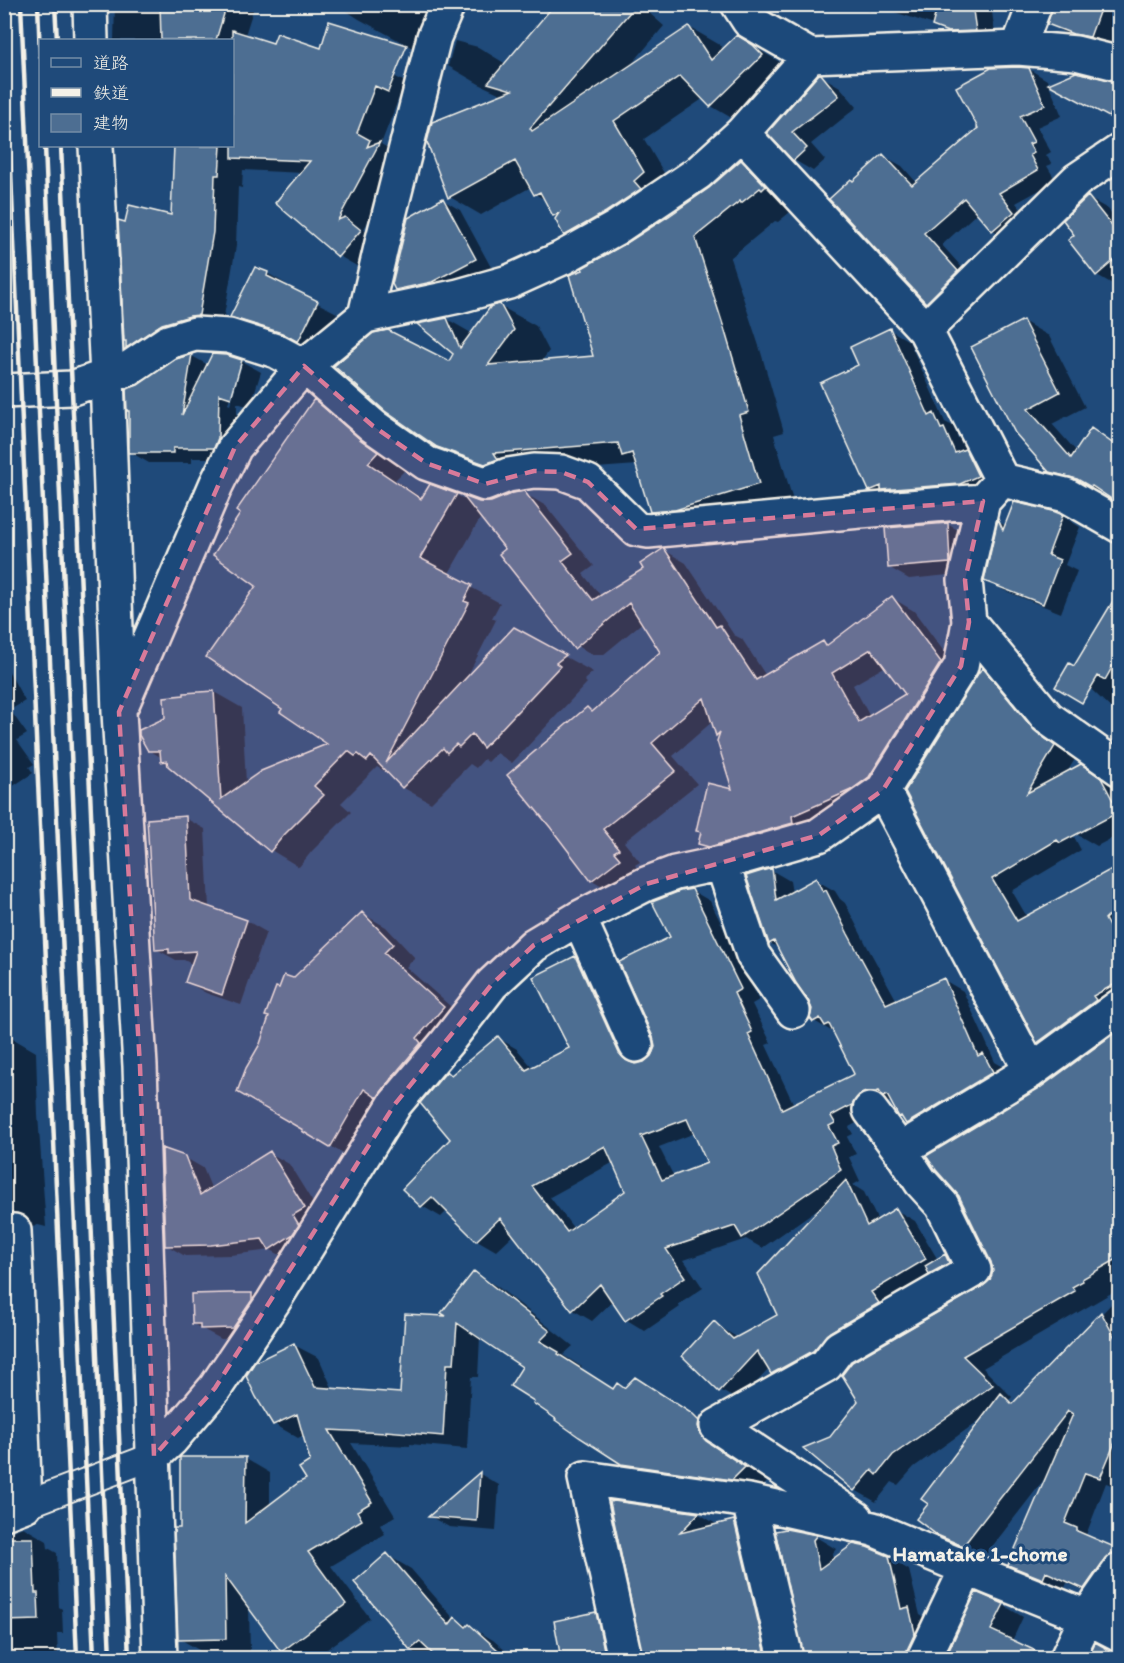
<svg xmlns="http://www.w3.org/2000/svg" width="1124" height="1663" viewBox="0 0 1124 1663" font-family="Itim,'Klee One',sans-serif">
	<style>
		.shadow { fill: #0007; fill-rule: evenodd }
		.building { fill: #4d6e92; stroke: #f4f1e8; stroke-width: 1.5; fill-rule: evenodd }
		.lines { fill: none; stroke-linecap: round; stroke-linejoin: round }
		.pedestrian-casing { stroke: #f4f1e8; stroke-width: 30 }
		.minor-casing { stroke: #f4f1e8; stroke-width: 38 }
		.pedestrian { stroke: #1f4a7a; stroke-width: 26 }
		.minor { stroke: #1f4a7a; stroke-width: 33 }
		.rail { stroke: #f4f1e8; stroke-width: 4.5 }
		.marked { fill: #d87a9a; fill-opacity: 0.2; stroke: #d87a9a; stroke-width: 4.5; stroke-dasharray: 12 8; stroke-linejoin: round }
		.labels { text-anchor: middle; stroke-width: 6; stroke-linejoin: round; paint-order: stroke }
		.neighbourhood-label { font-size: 21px; font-weight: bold; fill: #f4f1e8; stroke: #1f4a7a }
	</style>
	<rect width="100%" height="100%" fill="#1f4a7a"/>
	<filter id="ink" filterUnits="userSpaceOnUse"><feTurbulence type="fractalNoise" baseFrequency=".0167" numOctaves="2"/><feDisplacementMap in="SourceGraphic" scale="12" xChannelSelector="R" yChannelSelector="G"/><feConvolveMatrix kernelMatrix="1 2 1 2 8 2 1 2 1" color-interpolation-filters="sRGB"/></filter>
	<g filter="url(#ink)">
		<!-- shadow -->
		<path class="shadow" d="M115,4H255L245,35L274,45L381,69L405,82L381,144L403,157L364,229L369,232L362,269L339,256L303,173L243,170L242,188L238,187L236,246L222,328L150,360L127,347L126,224L172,217L175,146H232V40H114Z
			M336,4H458L435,60L359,19Z
			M557,4H639L664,26L631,65L689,27L720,45L723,50L737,37L785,65L742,124L711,106L704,98L644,139L674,190L596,252L565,234L558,217L554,215L547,201L535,194L531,187L481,215L450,197L503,95L479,84L448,66L455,41L478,47L506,64Z
			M803,4H822L818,9L812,6L810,8Z
			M851,4H991L996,42L955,37L934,25L873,5L870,12Z
			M1055,4H1120V51L1095,45L1070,36L1049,24Z
			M1029,69L1047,80L1062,116L1037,127L1051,152L1046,155L1052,164L1047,166L1056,181L1016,203L1032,223L1011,241L993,230L978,212L942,245L975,282L945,312L927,302L854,183L884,156L902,166L917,183L980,128Z
			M821,76L840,87L857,107L811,144L825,160L813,171L794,160L769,133Z
			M1052,84H1120V122Z
			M4,120L7,121L10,211L4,212Z
			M742,162L777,182L795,208L778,222L775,221L730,258L760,349L784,432L774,435L794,504L687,532L651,511L637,465L528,473L474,467L438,446L450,363L455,354L447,319L473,334L500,306L536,326L549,351L541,362L595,357L585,271L626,246L710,190Z
			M1088,198L1108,209L1120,224V283L1116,286L1097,275L1076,236Z
			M443,200L460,210L492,269L450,292L414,299L396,289Z
			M267,273L286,284V287L337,313L318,351L303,343L251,328L232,317Z
			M1023,321L1049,336L1085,407L1052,424L1077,452L1092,430L1120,447V502L1102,492L1077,486L1050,471L1017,433Z
			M890,330L909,341L945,422L953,426L958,438L963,441L968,452L984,461L996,487L890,501L871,490L822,383L860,366Z
			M192,356L208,365L241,361L261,372L250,407L237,403V450L233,458H192V463H149L130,452L139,386L177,361ZM239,364H242L230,405L228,404Z
			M314,401L342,418L389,458L405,470L395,480L423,499L431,486L457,495L470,503H491L524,493L546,506L594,566L583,574L601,596L645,569L664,550L686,563L734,635L742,639L766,676L823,643L829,646L892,598L914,611L962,676L891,789L721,856L699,843L702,833L698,830L734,791L720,737L717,735L713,721L673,756L697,784L624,842L640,862L635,865L640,872L614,893L592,880L587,709L594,712L662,652L643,622L603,655H593L571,642L506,548L481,517L448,575L500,603L492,618L496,620L466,679L514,629L593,672L584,680L587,683L512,763L497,753L488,762L484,759L476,768L470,764L431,803L402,787L386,770L384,771L377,767L341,803L351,812L312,851L299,867L271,850L169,765L162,761V758L149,750L166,719L185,694L214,692L242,708L246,783L330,744L284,709L258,585ZM886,666L907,695L870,717L853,685Z
			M1062,516L1080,527L1065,565L1077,571L1061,613L1003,590L986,580L999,522L1006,526Z
			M947,524L967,535L968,573L909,579L890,568Z
			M1120,594V717L1072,671Z
			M4,663L25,701L10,710L27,734L17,740L34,764L29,767L33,773L4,792Z
			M983,670L1004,682L1054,744L1075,759L1066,774L1081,766L1120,791V834L1097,846L1071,831L1081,850L1012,891L1027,917L1109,901L1120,921V1010L1059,1054L1039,1042L906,791Z
			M185,818L205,829L209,908L247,921L266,932L241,1005L206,993L187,982L194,963H190L184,960H176L156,949Z
			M4,843L10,851L7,854L10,858L4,861Z
			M771,870L790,881L792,893L816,880L835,891L840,899L845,903L867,946L897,1001L944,980L963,991L995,1062L1002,1066L1011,1083L926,1134L907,1123L892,1102H887L878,1105L871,1115L849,1127L853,1134L847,1137L856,1154L849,1157L860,1181L853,1185L864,1192L878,1221L896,1210L915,1221L938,1260L945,1256L955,1261L958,1268L790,1384L772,1373L769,1369L739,1401L720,1390L714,1323L738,1338L779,1315L820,1209L819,1208L762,1248L746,1239L684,1260L703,1288L678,1305L680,1307L645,1331L627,1320L613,1301L592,1321L573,1310L514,1234L496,1251L477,1240L447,1211L441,1217L422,1206L404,1189L452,1139L448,1073L452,1075L498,1038L517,1049L533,1068L571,1049L575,958L594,969L638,1065L645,1063L652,1057L656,1048L672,938L691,890L710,901L759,1000L752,1004L771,1043L766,1045L794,1105L856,1075L833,1032L814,1021L813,1008L780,949L770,943ZM695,1133L709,1164L674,1177L659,1147ZM614,1162L627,1191L574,1229L550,1197Z
			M363,914L386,927L415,958L406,967L467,1021L354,1160L330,1146L261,1044L280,990Z
			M4,956L13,978L4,982Z
			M1120,1032V1288L983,1368L1012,1397L1009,1400L1015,1403L1120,1295V1488L1106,1483L1086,1535L1120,1551V1579L1105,1599L1067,1583L1064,1590L1030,1576L1009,1564L1046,1477L984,1557L959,1547L937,1534L930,1504L984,1417L914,1467L898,1485L892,1482L876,1502L855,1490L831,1439L991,1281L1053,1080Z
			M4,1038H12L36,1052L38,1115L46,1227L38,1225L28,1229L9,1525L10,1532L23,1527L47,1541L48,1548L57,1553L59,1607L62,1609L63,1633H57L58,1658H4Z
			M270,1153L289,1164L323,1219L289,1260L271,1250L231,1255L185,1256L166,1245L184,1157L203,1168L212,1190Z
			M474,1273L498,1287L573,1346L563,1355L582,1367L581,1369L614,1390L625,1389L659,1393L715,1429L724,1449L730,1457L767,1482L757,1493L646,1477L621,1463L524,1366L480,1337L478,1377H471L467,1449L410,1444V1446L351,1443L395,1516L380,1525L385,1534L331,1566L370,1618L315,1658H296L282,1651L249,1606L250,1652L204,1653L180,1639L181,1459H246L270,1473V1506L308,1479L312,1462L304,1435L298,1438L274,1424L294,1345L319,1358L333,1390L401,1394L451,1318Z
			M252,1294L271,1305L252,1338L221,1339L193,1324Z
			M480,1474L499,1485L496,1531L449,1527L431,1517Z
			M614,1502L699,1514L718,1525L734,1522L755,1534L784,1658H645Z
			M786,1530L816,1537L836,1549L833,1553L834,1560L888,1557L909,1570L920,1615L930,1621L929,1658H806Z
			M387,1555L411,1569L455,1620L456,1619L469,1626L493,1640L514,1658H418L389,1620Z
			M1003,1605L1023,1617L1012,1641L946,1658Z
			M595,1614L616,1626L623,1658H563Z"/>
		<!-- building -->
		<path class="building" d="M160,4H227L216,40H161Z
			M555,4H637L530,128L532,131L689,26L711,60L737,35L753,45L763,55L710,107L680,76L614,121L644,172L634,181L641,189L606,212L564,236L555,219L559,213L553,216L540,192L534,195L515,161L448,198L427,142L432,122L512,90L488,83Z
			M938,4H972L976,31L948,32L932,26Z
			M1053,4H1102L1090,37L1073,34L1047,24Z
			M329,21L407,45L388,92L375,86L357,133L370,140L367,147L380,142L338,220L345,217L361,230L338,257L275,203L310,161L232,158V30L273,43L277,33L321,48Z
			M1018,67L1029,68L1045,105L1020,116L1034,142L1029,144L1034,153L1030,155L1038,170L999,193L1014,212L992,231L964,198L924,233L958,271L926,303L829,199L851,179L853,181L883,154L912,185L978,128L956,87L991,68Z
			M1076,72L1119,82V97L1109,117L1048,84Z
			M819,74H821L839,96L792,132L807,148L793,161L767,133Z
			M174,146H221L219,175H215L213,232L199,315L190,316L162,324L126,348V341H124L118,220L125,222L129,205L171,215Z
			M741,160L766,186L762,190L760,188L741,203L740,201L695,237L724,328L749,412L739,415L759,484L675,510L650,512L632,453L622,456L618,443L494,453L498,459L485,464L437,447L385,411L334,366L373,333L388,330L449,361L453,354L417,324L447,318L460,348L491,306L500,304L514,330L488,365L593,356L569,275L583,270L582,268L625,244L669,216L709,188Z
			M1088,196L1119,235V256L1096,276L1068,240L1074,235L1063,220Z
			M443,198L476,259L432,282L395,290L392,284L408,218Z
			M255,267L268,272L267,276L318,301L298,342L282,333L230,317Z
			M1023,320L1060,392L1028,409L1071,458L1091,428L1119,448V504L1092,486L1091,487L1077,479L1049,472L1015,433L971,347Z
			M890,328L929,416L934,413L941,429L944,428L955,453L965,449L978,476L960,484L881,490V486L869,491L820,383L858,365L850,347Z
			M192,354L182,415L212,354L226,355L242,360L231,398L219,394L218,438L214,448H173V453H129V411H127L126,389L138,385L176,359Z
			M314,399L361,440L378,452L368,463L421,499L430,484L457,494L420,558L472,585L464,601L469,603L386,763L514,627L566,655L556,663L560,666L483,748L472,734L459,747L456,744L447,753L443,748L402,788L371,756L367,761L358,754L355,756L348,751L314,786L324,795L284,835L270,852L168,766L167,761L161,762L160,751H148L139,735V730L165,718L164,697L184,695V693L214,691L221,799L261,771L327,744L280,712L282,709L206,657L256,586L213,555L240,514L236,511Z
			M524,491L573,553L562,561L593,600L643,569L640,564L664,548L716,627L720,625L756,680L823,641L826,646L892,596L941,662L869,777L851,790L792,816L793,823L709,847L698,844L701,832L696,831L707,783L732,789L717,741L720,732L716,736L704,698L652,743L676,771L603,829L619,849L614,852L620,859L591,881L550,827L507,775L587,707L592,712L660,652L629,603L574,649L499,554L505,549L463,496L479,502H491L513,493ZM871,649L905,694L859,722L832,673Z
			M1014,502L1053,511L1063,515L1048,555L1060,560L1043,604L984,581L998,519L1003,530Z
			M948,523L950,563L888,568L885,528Z
			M1119,591V655L1105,680L1098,676L1082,703L1055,687L1069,663L1074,666Z
			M983,668L1034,730L1055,746L1027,793L1081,764L1101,778L1119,812L1060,843L1057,840L992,879L1017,921L1119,865V905L1105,919L1119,945V982L1093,996L1096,1000L1037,1043L905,791L979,672Z
			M186,816L190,900L247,920L222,995L185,982L196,951L169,953V949L155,950L147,819Z
			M772,868L776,900L816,878L823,892L826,890L848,934L886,1004L944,978L978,1056L983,1053L993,1072L906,1124L901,1116L899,1117L887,1095L883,1097L879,1091L876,1092H867L859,1095L852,1105L831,1116L835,1123L829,1126L838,1143L831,1146L841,1170L742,1238L735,1226L666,1249L685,1277L660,1294L662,1296L625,1321L600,1284L572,1311L500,1218L476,1241L432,1197L421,1207L402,1189L450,1139L420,1103L447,1071L451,1075L498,1036L526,1070L569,1048L533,977L575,956L619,1053L626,1060L635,1064L644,1062L651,1056L655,1047L653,1037L619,962L670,937L652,902L680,891L692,889L741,989L734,993L752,1032L748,1034L782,1109L854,1074L829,1024L825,1026L820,1018L813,1022L810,1018L812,1009L808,1000L796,983L774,941L769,944L746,876ZM687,1119L707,1163L662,1180L641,1136ZM605,1146L625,1191L567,1232L532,1186Z
			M362,912L393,944L384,953L444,1007L417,1038L421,1043L393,1076L377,1098L364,1089L330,1148L302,1131L303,1130L237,1092L246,1068L260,1044L269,1017L265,1016L276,987L279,988L284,975L293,978Z
			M1119,1030V1258L1082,1279L1083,1281L1072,1287L1075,1291L963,1356L993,1385L893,1455L877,1475L872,1470L854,1491L803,1448L830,1437L858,1401L842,1375L852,1362L983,1286L990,1280L993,1271L991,1262L959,1196L936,1170L926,1156L1041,1087Z
			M162,1148L185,1156L200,1195L270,1151L305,1208L293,1215L299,1225L292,1235L269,1250L262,1239L211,1245L165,1246Z
			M846,1180L867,1226L896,1208L926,1259L871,1292L879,1303L830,1332L813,1351L771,1374L757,1351L719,1392L682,1356L714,1321L733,1339L777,1315L758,1274Z
			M945,1254L949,1263L929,1274L925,1266Z
			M474,1271L550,1331L540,1341L559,1352L558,1354L613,1389L617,1383L624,1388L635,1377L691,1413L699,1421L698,1426L700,1434L706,1441L745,1467L732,1480L621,1464L579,1437L555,1420L556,1419L533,1403L534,1401L510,1386L522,1367L457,1323L454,1364H447L443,1436L386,1431V1433L329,1430L372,1502L357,1511L362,1520L308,1552L346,1604L281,1652L225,1576L226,1639L178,1640L174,1528H180V1457H246L245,1523L298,1483L306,1479L299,1468L310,1461L297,1414L273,1425L256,1397L246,1376L255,1362L294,1343L315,1387L400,1393L405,1314L446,1316L441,1313Z
			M229,1293H252V1300L233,1328L200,1329V1324H192L191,1294Z
			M1101,1312L1119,1345V1440H1116L1100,1478L1085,1473L1065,1523L1077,1528V1531L1119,1549V1552L1112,1553L1105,1559L1084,1589L1046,1572L1043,1579L1008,1565L1073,1414L1068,1411L963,1546L937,1535L916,1519L928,1504L921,1499L1001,1393L1012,1404Z
			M480,1472L477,1521L428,1517Z
			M614,1501L699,1513L680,1533L734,1520L767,1659H643L610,1502Z
			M786,1529L817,1535L813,1540L819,1569L853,1544L867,1547L889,1556L901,1609L909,1607L915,1633L907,1650L905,1659H804L775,1531Z
			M4,1538H33L35,1593H38L39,1620L4,1621Z
			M387,1553L449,1625L455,1617L466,1627L469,1624L508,1659H438L420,1642L410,1650L387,1621L354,1582Z
			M976,1592L1004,1604L991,1630L1049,1657L1048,1659H945Z
			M596,1612L606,1659H561L554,1621Z
			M1095,1642L1111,1651L1119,1653V1659H1088Z"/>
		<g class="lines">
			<defs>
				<path id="pedestrian" d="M25,1505L154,1456"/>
				<path id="minor" d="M90,4L91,40
					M738,4L749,21L810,56
					M1018,48L1035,4
					M742,133L925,330L1002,480
					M96,146L107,377L119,712L140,1066L160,1658
					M365,316L382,243L434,37L448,4
					M925,330L1077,180L1120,151
					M4,391L72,388L128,369L168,342L195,334L229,336L276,351L304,366L373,426L426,463L485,484L508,475L534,471L561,472L588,482L636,529L648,531L860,511L983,501L1002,480L1066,495L1120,526
					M969,622L1048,718L1120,769
					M123,702L216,485L235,447L304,366L365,316L459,296L509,282L562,258L616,228L698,173L742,133L810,56L1018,48L1076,53L1120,64
					M883,790L1031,1071
					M722,863L753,955L793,1011
					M579,918L636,1045
					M900,1150L1031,1071L1120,1006
					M154,1456L171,1440L215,1388L273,1302L395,1104L447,1042L492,984L534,945L579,918L646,884L675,873L722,863L819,835L883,790L961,666L969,622L965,580L983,501
					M749,1501L786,1658
					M4,1513L25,1505L14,1231
					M856,1518L717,1426L826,1365L839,1348L974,1270L942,1205L921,1182L900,1150L870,1110
					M625,1658L585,1478L749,1501L873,1529L990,1578L1087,1617L1120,1634
					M924,1658L967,1568
					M1067,1658L1087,1617L1120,1570"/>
			</defs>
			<!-- pedestrian casing -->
			<use href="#pedestrian" class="pedestrian-casing"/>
			<!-- minor casing -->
			<use href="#minor" class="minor-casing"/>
			<!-- pedestrian -->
			<use href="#pedestrian" class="pedestrian"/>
			<!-- minor -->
			<use href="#minor" class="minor"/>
			<!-- rail -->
			<path class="rail" d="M21,4L94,1658
				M38,4L40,56
				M55,4L57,40
				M4,17L77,1658
				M45,146L110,1658
				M61,146L129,1658"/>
		</g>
	</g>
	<!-- marked area -->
	<path class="marked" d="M304,366L373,426L426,463L485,484L534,471L561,472L588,482L636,529L983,501L965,580L969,622L961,666L883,790L819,835L646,884L534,945L492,984L395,1104L215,1388L154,1456L140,1066L119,712L235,447Z"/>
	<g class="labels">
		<!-- neighbourhood labels -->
		<g class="neighbourhood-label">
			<text x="980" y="1561">Hamatake 1-chome</text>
		</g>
	</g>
	<!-- margin -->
	<rect width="1124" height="1663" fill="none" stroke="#1f4a7a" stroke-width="24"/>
	<rect x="12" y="12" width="1100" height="1639" fill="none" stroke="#f4f1e8" stroke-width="2" filter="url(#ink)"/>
	<!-- legend -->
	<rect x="39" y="39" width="195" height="108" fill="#1f4a7a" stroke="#748da6" stroke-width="1.5"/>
	<rect x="51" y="58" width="30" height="9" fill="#1f4a7a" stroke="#748da6" stroke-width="1.5"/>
	<text x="93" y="69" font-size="18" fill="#f4f1e8">道路</text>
	<rect x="51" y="88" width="30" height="9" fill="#f4f1e8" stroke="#748da6" stroke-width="1.5"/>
	<text x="93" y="99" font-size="18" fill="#f4f1e8">鉄道</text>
	<rect x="51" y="114" width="30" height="18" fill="#4d6e92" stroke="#748da6" stroke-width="1.5"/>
	<text x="93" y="129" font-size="18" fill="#f4f1e8">建物</text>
</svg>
